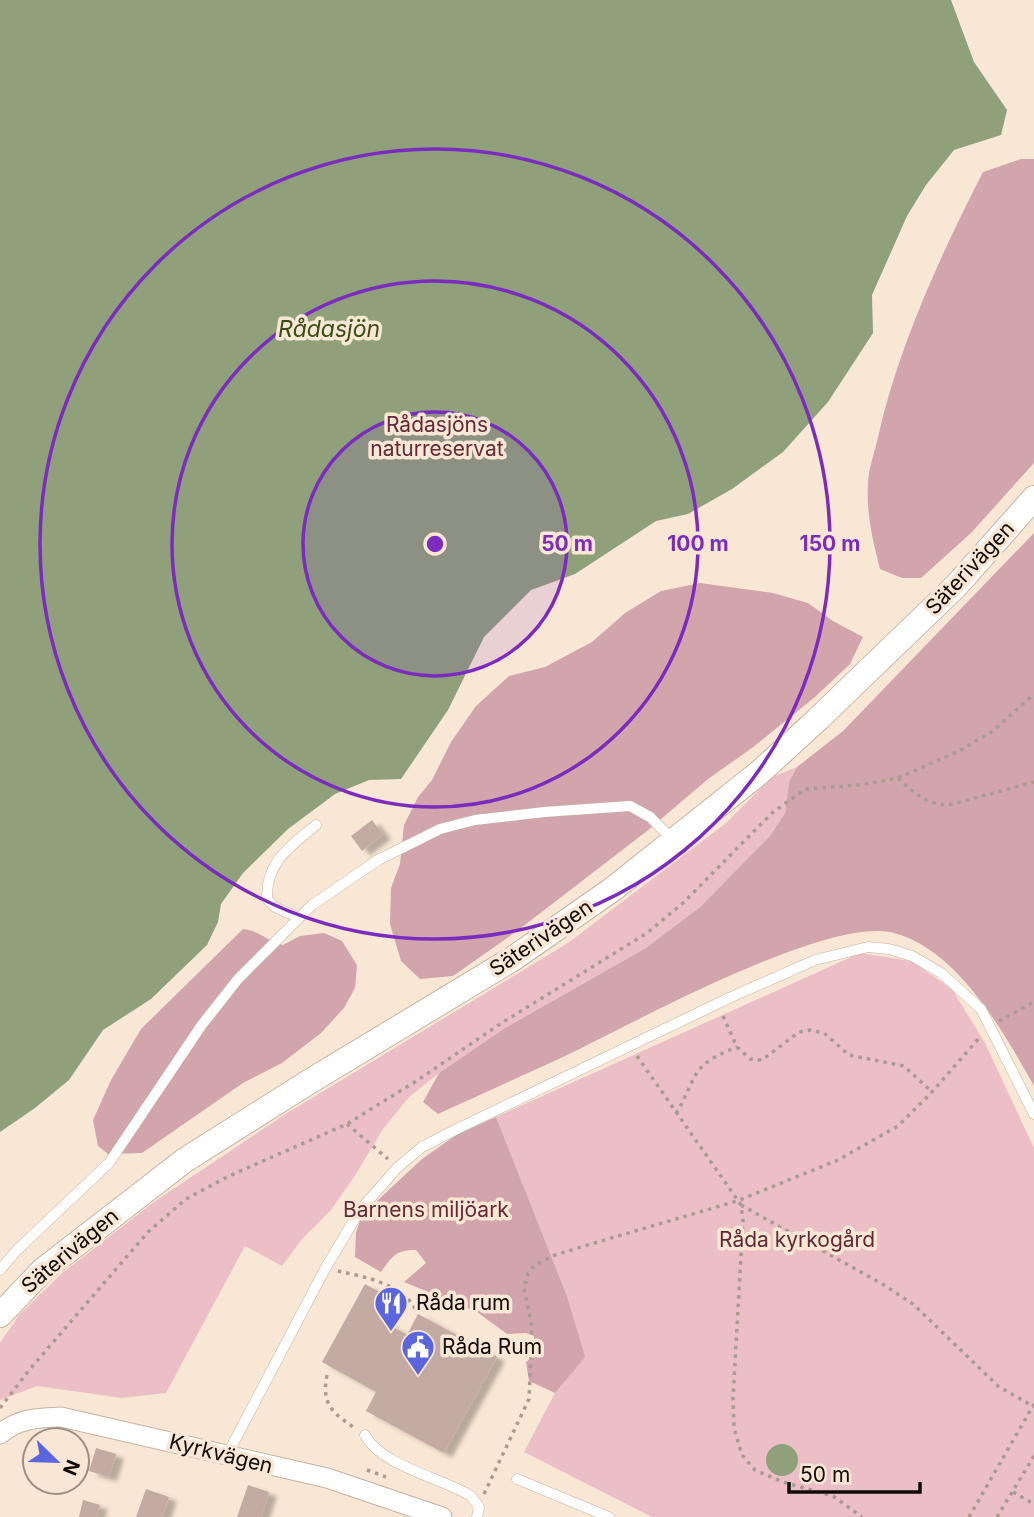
<svg xmlns="http://www.w3.org/2000/svg" width="1034" height="1517" viewBox="0 0 1034 1517" font-family="Inter,sans-serif">
	<style>
		.green { fill: #ecbfc7 }
		.forest { fill: #d2a4ac }
		.water { fill: #8fa07b }
		.building { fill: #c3aaa3; filter: url(#shadow) }
		.lines { fill: none; stroke-linecap: round; stroke-linejoin: round }
		.service-casing { stroke: #c4b2a1; stroke-width: 11 }
		.minor-casing { stroke: #c4b2a1; stroke-width: 21 }
		.tertiary-casing { stroke: #c4b2a1; stroke-width: 26 }
		.path { stroke: #a99b8e; stroke-width: 3.5; stroke-dasharray: 3.5 5; stroke-linecap: butt }
		.service { stroke: #fff; stroke-width: 10 }
		.minor { stroke: #fff; stroke-width: 19 }
		.tertiary { stroke: #fff; stroke-width: 24 }
		.ring { fill: none; stroke: #7b2cbf; stroke-width: 3.5 }
		.labels { text-anchor: middle; stroke-width: 7; stroke-linejoin: round; paint-order: stroke }
		.park-label { font-size: 21px; fill: #632938; stroke: #f9e7d5 }
		.street-label { font-size: 21px; fill: #110b06; stroke: #f9e7d5 }
		.poi-label { font-size: 21px; fill: #110b06; stroke: #f9e7d5; text-anchor: start }
		.water-label { font-size: 23px; font-style: italic; fill: #3a4f17; stroke: #f9e7d5 }
		.centre { fill: #7b2cbf; stroke: #f9e7d5; stroke-width: 3.5 }
		.ring-label { font-size: 21px; text-anchor: middle; font-weight: bold; fill: #7b2cbf; stroke: #f9e7d5; stroke-width: 7; stroke-linejoin: round; paint-order: stroke }
	</style>
	<defs>
		<filter id="shadow"><feDropShadow dx="8" dy="4.5" stdDeviation="2" flood-color="#0004"/></filter>
	</defs>
	<rect width="100%" height="100%" fill="#f9e7d5"/>
	<!-- green -->
	<path class="green" d="M797,767L789,782L785,813L770,836L700,907L646,948L505,1028L439,1073L409,1097L383,1129L356,1174L331,1210L303,1238L282,1266L245,1246L166,1393L122,1398L37,1386L0,1400V1343L19,1315L61,1274L154,1202L284,1115L568,943L726,823L772,777Z
		M860,953L911,961L952,989L985,1043L1034,1148V1517H652L524,1452L555,1393L584,1357L567,1296L496,1117Z"/>
	<!-- forest -->
	<path class="forest" d="M1021,159H1034V463L971,533L921,578H902L880,569C873,541 866,513 868,484C868,469 875,452 878,437C898,347 941,254 983,172Z
		M1034,533V1086C1003,1031 958,950 894,933C828,915 630,1025 563,1057C522,1076 479,1095 438,1114L423,1102L439,1073L505,1028L646,948L700,907L770,836L785,813L789,782L797,767L843,731Z
		M700,583L773,593L808,603L833,621L863,637L850,664L815,697L752,748L708,779L647,831L517,931L453,976L420,979L401,961L390,924L391,888L400,864L404,825L418,797L432,780L451,742L476,706L509,676L545,667L592,642L625,613L661,591Z
		M243,929C260,931 267,941 283,945L300,936L324,933L342,941L357,965L355,988L344,1008L321,1033L282,1063L243,1083L142,1153L108,1154L98,1146L93,1120L111,1080L141,1029Z
		M496,1117L567,1296L585,1357L555,1393L529,1381L526,1362L535,1355L534,1336L526,1333L507,1334L477,1312L404,1282L426,1263L416,1250C395,1250 393,1256 381,1272L355,1257L356,1232L362,1215L422,1159L459,1133Z"/>
	<!-- water -->
	<path class="water" d="M0,0H951L974,62L1007,110L1001,135L954,150L926,185L907,216L872,295L873,333L828,402L783,452L732,489L688,514L656,521L575,574L531,590L484,637L448,710L401,779L369,780L335,794L288,829L243,873L221,904L218,922L207,945L151,999L103,1030L69,1080L35,1108L0,1132Z
		M766 1460a16 16 0 1 1 32 0a16 16 0 1 1-32 0Z"/>
	<!-- building -->
	<path class="building" d="M372,820L383,835L362,851L351,836Z
		M365,1284L390,1298L379,1319L407,1335L418,1314L497,1357L444,1453L366,1411L376,1392L322,1362Z
		M96,1448L116,1454L109,1477L89,1471Z
		M248,1485L269,1492L261,1517H237Z
		M146,1489L169,1497L162,1517H136Z
		M83,1500L100,1505L96,1517H79Z"/>
	<g class="lines">
		<defs>
			<path id="service" d="M299,918L275,907L267,899C266,861 290,847 316,825
				M0,1270L17,1250L109,1163L201,1026L238,979L312,905L378,860L440,829L475,820L544,812L630,806L650,817L672,839
				M365,1435C381,1466 442,1478 471,1496L479,1507L477,1517
				M227,1455L325,1269L360,1210L398,1167L422,1147L455,1130L729,998L815,960L868,947L889,949L912,956L941,973L981,1009L1034,1114
				M517,1479L609,1517"/>
			<path id="minor" d="M0,1434C19,1418 37,1418 61,1417L327,1478L442,1517"/>
			<path id="tertiary" d="M0,1315L43,1270L185,1160L312,1080L514,958L613,889L760,772L818,719L956,586L1034,498"/>
		</defs>
		<!-- service casing -->
		<use href="#service" class="service-casing"/>
		<!-- minor casing -->
		<use href="#minor" class="minor-casing"/>
		<!-- tertiary casing -->
		<use href="#tertiary" class="tertiary-casing"/>
		<!-- path -->
		<path class="path" d="M898,778C915,794 929,807 953,804L1034,782
			M723,1016L737,1047L750,1059L762,1060L799,1032L810,1030L824,1033L849,1055L904,1066L932,1092
			M999,1021L1034,1002
			M637,1056L741,1205L743,1220L733,1398L734,1428L742,1455L755,1470L783,1482L833,1496L862,1517
			M676,1114C699,1074 689,1066 737,1047
			M347,1124L388,1159
			M741,1205L884,1285L913,1304L998,1386L1034,1407
			M338,1271C366,1277 403,1284 417,1312
			M327,1375C321,1405 333,1413 356,1429
			M0,1408L30,1369L148,1232L186,1199L229,1176L347,1124L418,1080L500,1024L647,933L683,903L772,813L801,792L805,789L859,785L898,778L959,751L993,731L1034,694
			M367,1470L386,1477
			M1013,1492L1034,1504
			M484,1494L529,1399L532,1327L524,1289L528,1273L535,1265L555,1255L581,1247L737,1201L838,1160L898,1126L932,1092L980,1037
			M969,1517L1034,1404
			M997,1517L1034,1456"/>
		<!-- service -->
		<use href="#service" class="service"/>
		<!-- minor -->
		<use href="#minor" class="minor"/>
		<!-- tertiary -->
		<use href="#tertiary" class="tertiary"/>
	</g>
	<!-- distance rings -->
	<circle cx="435" cy="544" r="132" fill="#7b2cbf" fill-opacity=".12"/>
	<g class="ring">
		<circle cx="435" cy="544" r="132"/>
		<circle cx="435" cy="544" r="263"/>
		<circle cx="435" cy="544" r="395"/>
	</g>
	<!-- icons -->
	<defs>
		<symbol id="restaurant-pin" viewBox="-11 -11 22 30"><path d="M0 17L-7.5 6A9.5 9.5 0 1 1 7.5 6Z" fill="#5b65dd" stroke="#f9e7d5"/><path d="M-5-6h1v4h1v-4h1v4h1v-4h1v5L-1.5 .5V6h-2V.5L-5-1ZM5-6V6H3V1.5H1.5Q1.5-4 5-6Z" fill="#fff"/></symbol>
		<symbol id="civic-pin" viewBox="-11 -11 22 30"><path d="M0 17L-7.5 6A9.5 9.5 0 1 1 7.5 6Z" fill="#5b65dd" stroke="#f9e7d5"/><path d="M-.6-6.5H3V-4.5H.6V-3L4-1V1h2V6H-6V1h2V-1L-.6-3ZM-1.2 2.5V6h2.4V2.5Z" fill="#fff"/></symbol>
	</defs>
	<g fill-rule="evenodd">
		<use href="#restaurant-pin" x="372" y="1284" width="38" height="52"/>
		<use href="#civic-pin" x="399" y="1328" width="38" height="52"/>
	</g>
	<g class="labels">
		<!-- park labels -->
		<g class="park-label">
			<text x="437" y="432">Rådasjöns<tspan x="437" dy="24">naturreservat</tspan></text>
			<text x="426" y="1217">Barnens miljöark</text>
			<text x="797" y="1247">Råda kyrkogård</text>
		</g>
		<!-- street labels -->
		<g class="street-label">
			<text transform="translate(970 568) rotate(-47)" y="7">Säterivägen</text>
			<text transform="translate(541 938) rotate(-34)" y="7">Säterivägen</text>
			<text transform="translate(70 1251) rotate(-40)" y="7">Säterivägen</text>
			<text transform="translate(221 1454) rotate(14)" y="7">Kyrkvägen</text>
		</g>
		<!-- poi labels -->
		<g class="poi-label">
			<text x="416" y="1310">Råda rum</text>
			<text x="442" y="1354">Råda Rum</text>
		</g>
		<!-- water labels -->
		<g class="water-label">
			<text x="329" y="337">Rådasjön</text>
		</g>
	</g>
	<circle cx="435" cy="544" r="10" class="centre"/>
	<g class="ring-label">
		<text x="567" y="551">50 m</text>
		<text x="698" y="551">100 m</text>
		<text x="830" y="551">150 m</text>
	</g>
	<!-- north arrow -->
	<g transform="translate(56 1461) rotate(113)"><circle r="33" fill="#f9e7d5" stroke="#9c8f82" stroke-width="2"/>
	<path d="M0-5L12 26L0 18L-12 26Z" fill="#5b65dd"/>
	<text y="-10" font-size="19" font-weight="bold" text-anchor="middle" fill="#110b06">N</text>
	</g>
	<!-- scale -->
	<path d="M789 1482v10h131v-10" fill="none" stroke="#110b06" stroke-width="3.5"/>
	<text x="800" y="1482" font-size="21" fill="#110b06" stroke="#f9e7d5" stroke-width="5" paint-order="stroke">50 m</text>
</svg>
